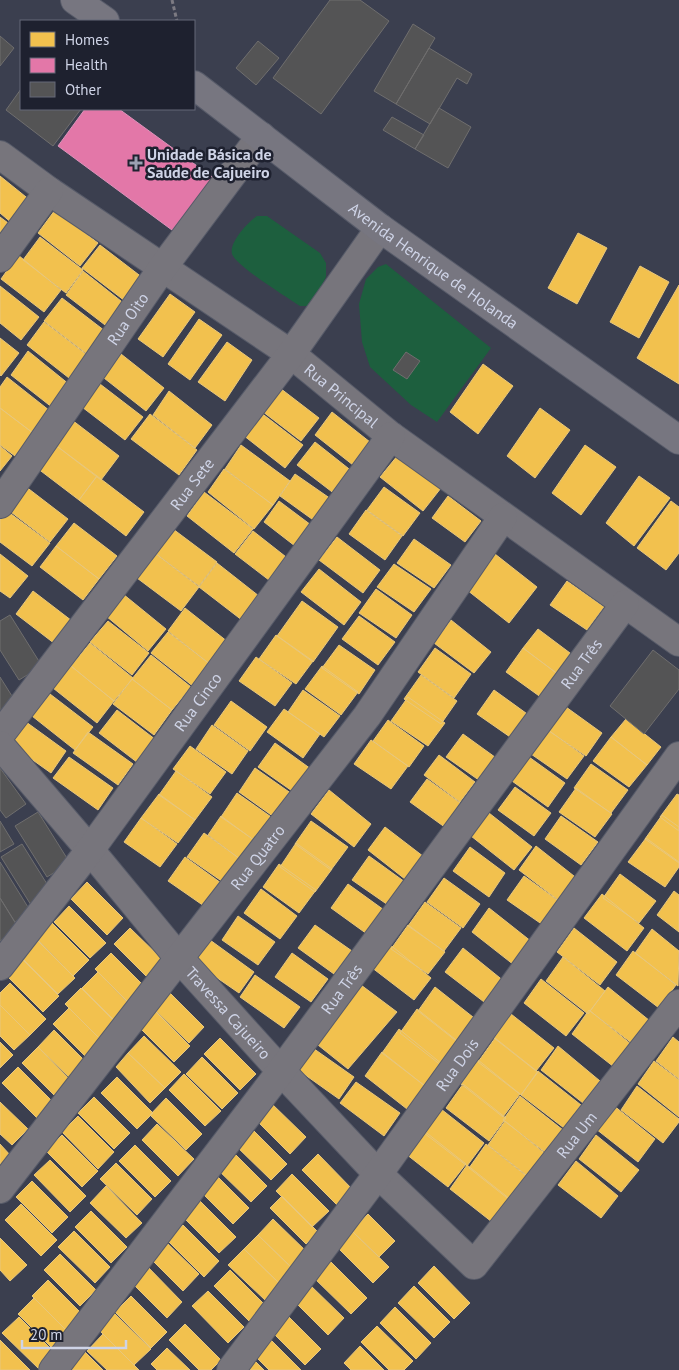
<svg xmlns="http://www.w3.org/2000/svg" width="679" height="1370" viewBox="0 0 679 1370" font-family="'PT Sans',sans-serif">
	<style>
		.green { fill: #1d5f3e }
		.homes { fill: #f2c14e; stroke: #e8c77c }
		.health { fill: #e377a8; stroke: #dd93bb }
		.building { fill: #545455; stroke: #6f6e6e }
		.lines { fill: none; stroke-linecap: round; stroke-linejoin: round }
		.street-casing { stroke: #575b69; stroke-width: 30 }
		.primary-casing { stroke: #575b69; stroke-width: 30 }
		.path { stroke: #7c7a82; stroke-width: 3; stroke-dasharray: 4 2.5; stroke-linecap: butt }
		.street { stroke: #77757c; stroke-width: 28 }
		.primary { stroke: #777680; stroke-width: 28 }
		.poi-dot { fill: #9ba0b2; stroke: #1e212f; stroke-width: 2 }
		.labels { text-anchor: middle; stroke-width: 5; stroke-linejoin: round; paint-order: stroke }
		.poi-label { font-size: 16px; font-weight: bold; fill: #cfd4e7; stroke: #1e212f; text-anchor: start }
		.street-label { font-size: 16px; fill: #cfd4e7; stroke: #1e212f }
	</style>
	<rect width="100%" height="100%" fill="#3b3f4f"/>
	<!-- green -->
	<path class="green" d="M257,216H267L320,253L326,263V277L313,302L308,306H300C287,297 236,266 232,254C229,242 248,222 257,216Z
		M386,264L491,348L437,422L411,405L370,367L362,342L359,304L366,279L378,267Z"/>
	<!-- homes -->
	<path class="homes" d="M0,176L31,201L13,224L0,213Z
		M55,210L98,243L80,266L38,233Z
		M0,217L12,226L0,242Z
		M578,233L607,248L577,304L548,288Z
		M40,237L83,270L66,293L23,260Z
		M100,245L143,278L125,301L82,268Z
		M18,255L61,290L44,312L1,279Z
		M640,266L669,282L639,338L610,322Z
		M83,271L126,305L109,328L66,295Z
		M679,285V384L637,358Z
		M0,286L39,317L21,340L0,323Z
		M170,294L195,312L163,357L138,339Z
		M62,298L105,331L87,354L44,321Z
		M199,319L222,335L190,380L168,364Z
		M44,322L87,355L69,378L27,345Z
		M0,338L19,353L1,376L0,375Z
		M227,342L252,360L225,401L198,382Z
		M28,351L70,385L53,408L11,375Z
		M121,354L164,388L146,411L104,378Z
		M483,364L513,386L478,434L450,412Z
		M7,377L50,411L33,433L0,408V387Z
		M100,384L143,417L125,440L82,407Z
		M276,385L319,418L301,441L258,408Z
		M169,391L212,425L195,448L153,415Z
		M0,408L33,433L15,456L0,445Z
		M540,408L570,430L535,478L507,456Z
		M260,412L303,445L285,468L243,435Z
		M332,412L375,446L358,469L315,435Z
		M150,414L197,450L179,475L131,439Z
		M72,420L119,456L101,480L54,444Z
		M315,442L358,476L340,498L297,465Z
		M54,444L97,476L79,500L37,468Z
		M241,445L290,481L273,505L225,469Z
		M585,445L616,467L581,515L552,493Z
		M0,446L12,456L0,471Z
		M398,455L441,488L423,511L380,477Z
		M224,469L273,505L254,529L208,492Z
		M295,474L331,499L316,522L280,496Z
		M97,476L144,512L126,536L79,500Z
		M639,476L670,498L634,546L606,523Z
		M25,486L68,519L50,542L7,509Z
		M384,487L420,513L403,536L367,510Z
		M204,492L253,529L234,553L187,516Z
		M448,496L481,521L465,542L432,518Z
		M279,501L311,525L295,546L264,522Z
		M671,501L679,507V553L666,570L637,548Z
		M366,510L402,536L385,560L349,534Z
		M7,511L50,543L32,566L0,542V520Z
		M74,523L117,556L99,579L56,546Z
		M169,526L217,562L199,586L151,550Z
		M253,531L295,564L278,587L235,554Z
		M337,537L380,570L363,593L319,560Z
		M414,539L451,565L434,588L397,563Z
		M56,546L99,579L83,600L40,567Z
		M152,551L199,587L181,611L133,575Z
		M0,554L28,576L10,598L0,591Z
		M495,554L537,587L509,623L467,590Z
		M217,563L264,600L247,624L199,587Z
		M394,564L431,589L414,612L377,587Z
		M319,569L361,602L344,625L301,592Z
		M567,581L604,607L587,630L550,605Z
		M376,589L412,615L396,638L359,613Z
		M33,591L76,624L59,647L16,614Z
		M123,594L166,629L148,651L106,616Z
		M302,601L338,627L313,662L277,636Z
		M185,608L228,642L211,665L168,631Z
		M359,616L395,642L378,665L342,639Z
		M451,620L491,652L474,673L434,643Z
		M108,621L149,653L132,675L90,642Z
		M538,629L574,656L559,675L523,648Z
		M168,632L211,665L194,687L151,653Z
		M276,635L313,661L296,684L259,659Z
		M90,643L133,678L114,701L71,666Z
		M339,645L375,670L359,694L322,668Z
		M435,648L471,674L454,698L418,672Z
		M523,648L559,675L542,698L506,672Z
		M151,655L191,687L172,710L132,679Z
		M256,657L292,683L275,706L239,681Z
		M71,666L114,701L97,723L53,688Z
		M322,666L358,692L341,715L305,689Z
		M421,675L457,701L441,724L404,699Z
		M132,679L172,710L154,735L113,704Z
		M303,690L340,716L324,737L288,712Z
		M494,690L530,716L513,739L477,714Z
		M50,694L93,727L75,750L32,716Z
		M408,697L445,723L428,746L391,721Z
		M231,701L267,727L250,751L214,725Z
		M566,707L602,733L586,756L549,731Z
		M284,709L320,734L303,758L267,732Z
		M117,710L160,743L142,766L99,733Z
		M22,719L66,751L51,773L6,741Z
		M626,719L661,747L647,765L611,737Z
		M388,720L424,746L409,767L373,741Z
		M212,725L248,751L232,774L196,749Z
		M548,730L584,756L567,779L531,754Z
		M88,732L133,764L118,785L73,753Z
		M463,734L499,760L483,783L446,757Z
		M611,737L647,765L629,787L593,761Z
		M371,740L408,766L391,789L354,764Z
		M275,743L311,769L295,793L258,767Z
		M190,746L226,772L210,794L173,769Z
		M439,755L475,782L460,802L424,775Z
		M69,757L113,788L98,810L53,778Z
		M529,757L565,783L548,807L512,781Z
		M591,764L628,790L611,813L574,788Z
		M255,768L292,794L274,817L239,792Z
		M176,771L212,797L195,820L159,795Z
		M427,779L463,805L446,828L410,802Z
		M515,787L551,813L534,836L498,810Z
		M576,788L612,814L595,837L559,812Z
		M329,790L371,824L354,847L311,814Z
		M237,793L274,819L257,842L221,817Z
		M159,794L195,820L178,843L141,818Z
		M677,794L679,795V831L660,817Z
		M489,813L532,847L514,870L471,836Z
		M662,815L679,827V863L645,839Z
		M221,816L255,841L240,859L208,835Z
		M561,816L598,842L581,865L545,839Z
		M141,818L177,844L160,867L124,842Z
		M311,821L348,847L331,870L295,844Z
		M385,827L428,860L410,883L368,850Z
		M204,833L240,859L223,882L187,857Z
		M646,838L679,862V867L665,887L628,862Z
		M296,843L332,869L315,892L280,867Z
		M536,846L579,880L562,903L519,870Z
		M470,847L505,873L489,897L453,871Z
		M369,856L405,882L388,905L352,880Z
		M185,857L221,883L204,906L168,881Z
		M279,864L316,890L299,913L263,887Z
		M620,874L656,901L639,923L603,898Z
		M524,876L560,902L543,925L507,900Z
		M444,878L480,904L463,928L427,902Z
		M87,882L123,918L107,935L71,899Z
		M348,884L384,910L367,934L331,908Z
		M261,889L297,916L280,939L244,913Z
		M674,891L679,895V932L657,915Z
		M602,894L644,928L627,951L584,918Z
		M425,902L461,928L444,951L408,926Z
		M69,906L106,943L90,958L54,922Z
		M489,908L532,942L514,965L472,932Z
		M238,916L275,942L258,965L222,940Z
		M52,923L89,960L73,976L37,939Z
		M315,925L352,951L334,974L298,948Z
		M408,925L445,952L428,974L391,949Z
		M130,928L167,964L150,980L114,944Z
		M574,928L617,962L600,985L557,952Z
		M652,929L679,951L678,986L635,953Z
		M210,940L254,972L239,993L194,962Z
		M38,941L75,978L58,994L22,958Z
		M388,943L431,978L414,1000L371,967Z
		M463,948L505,982L488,1005L445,972Z
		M633,951L676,985L659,1008L616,975Z
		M111,953L147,989L131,1005L95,969Z
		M292,953L328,979L311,1002L275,977Z
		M563,957L605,991L588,1014L546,981Z
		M23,960L59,996L43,1012L7,976Z
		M98,972L133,1008L118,1024L82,988Z
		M255,975L300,1007L284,1028L240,997Z
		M541,979L584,1013L566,1036L524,1003Z
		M357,982L397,1012L348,1069L313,1041Z
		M10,983L46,1019L30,1035L0,1005V993Z
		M435,987L478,1021L460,1044L418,1011Z
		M608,987L650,1021L633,1044L590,1011Z
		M81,988L117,1024L101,1040L65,1004Z
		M168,991L204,1027L189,1043L152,1007Z
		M0,1005L30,1035L14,1050L0,1036Z
		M69,1008L105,1044L89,1060L53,1024Z
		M417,1009L460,1043L442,1066L400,1033Z
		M154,1010L190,1046L174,1062L138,1026Z
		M589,1010L632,1045L614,1067L572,1034Z
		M511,1014L554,1048L536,1071L494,1038Z
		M399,1029L442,1064L425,1086L382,1053Z
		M54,1030L90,1066L74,1082L38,1047Z
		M144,1036L181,1072L165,1088L128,1053Z
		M673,1037L679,1042V1079L656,1061Z
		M220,1038L256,1074L240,1090L204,1054Z
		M495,1038L538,1072L521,1095L478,1062Z
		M0,1042L13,1055L0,1068Z
		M310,1046L354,1077L339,1099L294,1067Z
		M558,1046L600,1081L583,1103L541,1070Z
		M38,1047L74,1084L58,1099L22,1063Z
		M382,1052L425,1086L407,1109L365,1076Z
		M128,1053L165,1088L150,1103L116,1067Z
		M202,1057L238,1093L222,1109L186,1074Z
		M478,1060L520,1094L503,1117L461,1084Z
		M654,1061L679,1080V1117L638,1084Z
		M18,1067L54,1103L38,1119L2,1083Z
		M538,1071L581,1105L564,1128L521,1095Z
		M184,1074L221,1111L205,1126L169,1090Z
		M117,1077L153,1113L137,1129L101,1093Z
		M356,1082L400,1113L384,1136L340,1103Z
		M463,1084L506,1118L489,1141L446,1108Z
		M637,1086L679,1119V1122L663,1143L621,1110Z
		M520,1096L563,1130L546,1153L503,1120Z
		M94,1097L130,1133L114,1149L78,1113Z
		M166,1098L202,1134L186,1150L150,1115Z
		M0,1102L28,1129L12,1145L0,1134Z
		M270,1102L306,1137L290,1154L254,1118Z
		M613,1105L655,1139L638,1162L596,1129Z
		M441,1109L484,1143L467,1166L424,1133Z
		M78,1116L114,1152L98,1169L62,1132Z
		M505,1121L548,1156L530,1178L488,1145Z
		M157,1124L194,1159L178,1176L142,1140Z
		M251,1128L287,1164L271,1180L235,1145Z
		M423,1130L466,1164L448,1187L406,1154Z
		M62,1135L98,1171L82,1187L46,1151Z
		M596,1135L639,1170L621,1192L579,1159Z
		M0,1144L11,1156L0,1167Z
		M486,1144L529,1178L511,1201L469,1168Z
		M135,1145L171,1181L155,1197L119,1161Z
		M231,1150L267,1186L251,1202L215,1167Z
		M318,1154L354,1191L338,1206L302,1170Z
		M50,1160L86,1196L70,1212L34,1175Z
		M576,1161L618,1196L601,1218L558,1185Z
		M116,1163L152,1199L137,1215L100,1179Z
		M467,1165L510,1199L492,1222L450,1189Z
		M213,1172L249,1208L233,1224L197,1188Z
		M292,1174L329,1211L312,1227L276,1191Z
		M32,1181L68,1217L52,1233L16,1197Z
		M106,1186L142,1223L126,1238L90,1203Z
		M282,1196L318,1232L306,1244L270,1208Z
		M200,1201L236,1237L219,1253L183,1217Z
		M21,1204L57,1240L41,1256L5,1220Z
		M91,1211L127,1247L111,1263L75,1227Z
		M368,1214L395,1241L379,1257L352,1231Z
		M273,1219L309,1254L294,1270L258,1235Z
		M183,1225L219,1261L204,1277L168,1241Z
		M74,1231L110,1267L95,1283L58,1247Z
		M352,1231L389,1267L373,1283L337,1247Z
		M258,1235L294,1270L280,1284L244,1249Z
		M0,1238L27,1265L10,1281L0,1270Z
		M163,1239L199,1274L183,1291L147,1255Z
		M244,1249L280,1284L265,1300L228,1265Z
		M60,1254L96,1290L80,1306L44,1270Z
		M330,1261L367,1298L351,1314L314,1278Z
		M146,1265L182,1302L167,1318L130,1281Z
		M434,1266L470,1303L454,1319L418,1283Z
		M230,1270L266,1306L250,1322L214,1286Z
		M48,1280L84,1316L68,1332L32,1296Z
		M308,1283L344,1318L328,1335L292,1299Z
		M414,1286L450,1322L434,1338L398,1303Z
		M208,1291L244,1327L228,1343L192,1306Z
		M131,1296L167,1332L151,1348L115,1312Z
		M34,1298L70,1334L54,1350L18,1314Z
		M395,1307L431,1343L416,1359L380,1323Z
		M114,1313L151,1349L134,1365L98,1329Z
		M285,1313L321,1349L305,1365L269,1329Z
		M19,1317L55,1353L39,1369L2,1333Z
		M185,1324L221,1360L211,1370H199L169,1340Z
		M377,1326L413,1361L404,1370H389L361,1342Z
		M103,1334L139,1370H107L87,1351Z
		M269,1338L301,1370H269L253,1354Z
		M0,1340L30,1370H0Z
		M360,1346L384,1370H351L344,1363Z
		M167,1348L190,1370H157L151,1364Z
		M82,1349L103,1370H71L66,1365Z
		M249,1355L264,1370H235Z"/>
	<!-- health -->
	<path class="health" d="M85,109H119L215,179L176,233L58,146Z"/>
	<!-- building -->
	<path class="building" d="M330,0H360L389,21L321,114L273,78Z
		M413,24L435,38L396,104L374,91Z
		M0,36L14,48L0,66Z
		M258,41L279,58L256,85L236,68Z
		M429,48L472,74L467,84L457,78L430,124L396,104Z
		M21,89V109H81L53,146L6,110Z
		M439,108L471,127L448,168L415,149Z
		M392,117L424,135L415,149L383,130Z
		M406,352L420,361L407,379L393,370Z
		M10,615L42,666L19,680L0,650V621Z
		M653,650L679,670V689L644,734L610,706Z
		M0,677L17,704L0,715Z
		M0,768L26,804L6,818L0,810Z
		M38,812L70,863L47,877L15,826Z
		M0,821L14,844L0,852Z
		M22,844L52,892L31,905L1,857Z
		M0,862L31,912L15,922L0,898Z
		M0,898L19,929L0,941Z"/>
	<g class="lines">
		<defs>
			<g id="street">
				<path id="s1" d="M0,155L49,191L291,354L391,436L679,642"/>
				<path d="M0,258L49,191"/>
				<path id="s2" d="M0,504L163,267L261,136"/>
				<path id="s3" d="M0,735L291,354L380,228"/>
				<path id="s4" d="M0,745L90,850L179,958L281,1071L378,1174L474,1265L679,1004"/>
				<path id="s5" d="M0,966L90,850L391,436"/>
				<path id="s6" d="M0,1189L367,716L503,517"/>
				<path id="s7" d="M53,1370L281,1071L625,604"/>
				<path id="s8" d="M231,1370L378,1174L679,756"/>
			</g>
			<g id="primary">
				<path d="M75,0L105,21"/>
				<path id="s9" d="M194,85L380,228L679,440"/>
			</g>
		</defs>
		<!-- street casing -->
		<use href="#street" class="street-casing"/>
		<!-- primary casing -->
		<use href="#primary" class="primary-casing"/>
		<!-- path -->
		<path class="path" d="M172,0L177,21"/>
		<!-- street -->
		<use href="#street" class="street"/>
		<!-- primary -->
		<use href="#primary" class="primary"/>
	</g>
	<!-- markers -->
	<path class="poi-dot" d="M133.5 155.5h5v5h5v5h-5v5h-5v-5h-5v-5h5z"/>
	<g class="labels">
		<!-- poi labels -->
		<g class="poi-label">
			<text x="147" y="160">Unidade Básica de<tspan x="147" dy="18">Saúde de Cajueiro</tspan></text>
		</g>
		<!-- street labels -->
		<g class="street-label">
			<text dy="6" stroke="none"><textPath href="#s9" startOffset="300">Avenida Henrique de Holanda</textPath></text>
			<text dy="6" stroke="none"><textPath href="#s2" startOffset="225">Rua Oito</textPath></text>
			<text dy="6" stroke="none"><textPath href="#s1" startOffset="418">Rua Principal</textPath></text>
			<text dy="6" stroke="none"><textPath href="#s3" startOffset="316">Rua Sete</textPath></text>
			<text dy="6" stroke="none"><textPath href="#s7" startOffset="882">Rua Três</textPath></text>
			<text dy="6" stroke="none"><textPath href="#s5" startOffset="330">Rua Cinco</textPath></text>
			<text dy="6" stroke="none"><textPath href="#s6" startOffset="420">Rua Quatro</textPath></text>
			<text dy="6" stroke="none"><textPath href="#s7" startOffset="478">Rua Três</textPath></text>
			<text dy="6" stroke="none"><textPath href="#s4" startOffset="352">Travessa Cajueiro</textPath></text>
			<text dy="6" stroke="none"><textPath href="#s8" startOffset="380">Rua Dois</textPath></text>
			<text dy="6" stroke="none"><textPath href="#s4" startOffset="870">Rua Um</textPath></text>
		</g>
	</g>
	<!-- legend -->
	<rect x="20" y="20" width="175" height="90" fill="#1e212f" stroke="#656979"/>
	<rect x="30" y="32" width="25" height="15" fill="#f2c14e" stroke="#656979"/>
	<text x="65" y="45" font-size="15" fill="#cfd4e7">Homes</text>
	<rect x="30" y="58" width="25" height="15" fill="#e377a8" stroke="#656979"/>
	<text x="65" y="70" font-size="15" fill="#cfd4e7">Health</text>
	<rect x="30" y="82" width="25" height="15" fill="#545455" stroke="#656979"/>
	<text x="65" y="95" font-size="15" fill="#cfd4e7">Other</text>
	<!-- scale -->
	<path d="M22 1340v8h104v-8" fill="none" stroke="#cfd4e7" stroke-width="2.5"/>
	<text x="30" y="1340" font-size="15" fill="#cfd4e7" stroke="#1e212f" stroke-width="4" paint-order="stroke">20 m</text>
</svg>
